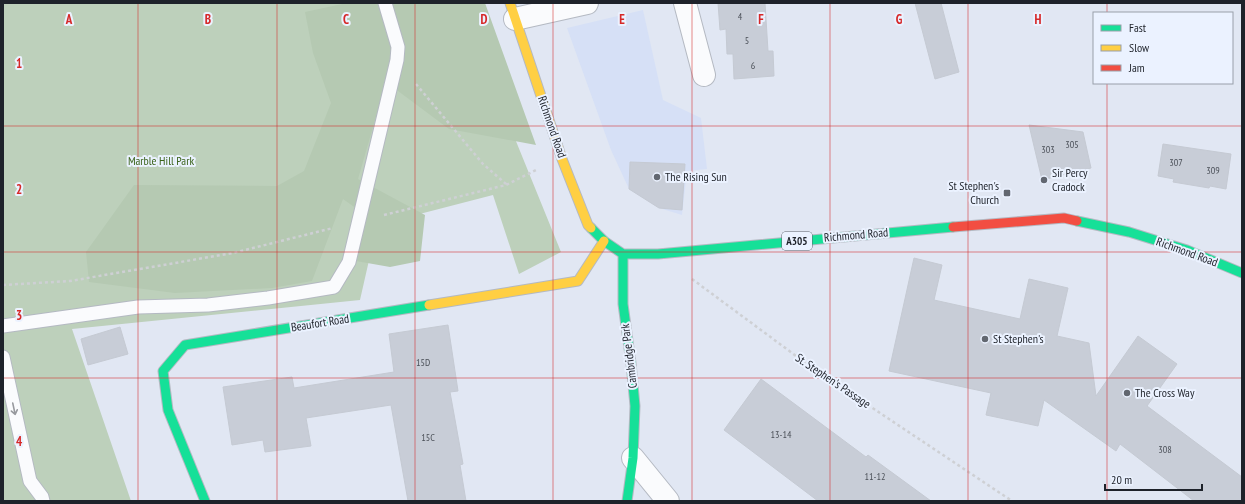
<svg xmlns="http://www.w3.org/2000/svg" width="1245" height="504" viewBox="0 0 1245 504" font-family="'PT Sans Narrow',sans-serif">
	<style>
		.built { fill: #d6e0f6 }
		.green { fill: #bdd0bb }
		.forest { fill: #b5c9b2 }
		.building { fill: #c8cdd7; stroke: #c5cad3 }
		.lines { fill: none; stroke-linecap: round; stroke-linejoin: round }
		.lane-casing { stroke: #b4b9c2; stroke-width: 15 }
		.street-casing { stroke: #b4b9c2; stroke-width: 24 }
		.fast-casing { stroke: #b4b9c2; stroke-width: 11 }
		.slow-casing { stroke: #b4b9c2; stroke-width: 11 }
		.jam-casing { stroke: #b4b9c2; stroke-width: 11 }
		.path { stroke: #ced0d4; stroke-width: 2.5; stroke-dasharray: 3 3; stroke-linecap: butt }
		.lane { stroke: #fafbfd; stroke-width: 13 }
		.street { stroke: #fafbfd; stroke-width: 22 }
		.fast { stroke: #16e098; stroke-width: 9 }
		.slow { stroke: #ffcf43; stroke-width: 9 }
		.jam { stroke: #f24e42; stroke-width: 9 }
		.oneway { stroke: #97999e }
		.grid { fill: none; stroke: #d62828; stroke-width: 1; stroke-opacity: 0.55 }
		.poi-dot { fill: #626770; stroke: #ebf2ff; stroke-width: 1.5 }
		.labels { text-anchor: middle; stroke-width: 4; stroke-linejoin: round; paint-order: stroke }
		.number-label { font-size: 10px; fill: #4b5058 }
		.shield { fill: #ebf2ff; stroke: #5c606a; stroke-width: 1 }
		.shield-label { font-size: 11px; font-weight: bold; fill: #1e222a }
		.street-label { font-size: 12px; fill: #1e222a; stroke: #ebf2ff }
		.park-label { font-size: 12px; fill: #3b631b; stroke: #ebf2ff }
		.poi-label { font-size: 12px; fill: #1e222a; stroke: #ebf2ff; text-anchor: start }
		.grid-label { font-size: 13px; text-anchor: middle; font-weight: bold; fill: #d62828; stroke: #ebf2ff; stroke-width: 4; stroke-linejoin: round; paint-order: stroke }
	</style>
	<rect width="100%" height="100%" fill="#e1e7f3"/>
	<!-- built -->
	<path class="built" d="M643,10L663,100L701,118L707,169L687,171L682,215L659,208L629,189L611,150L567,28Z"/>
	<!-- green -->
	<path class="green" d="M3,3H462L466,18L561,252L519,274L493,195L377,225L360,300L72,329L131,501H3Z"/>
	<!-- forest -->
	<path class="forest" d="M347,3H485L536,145L449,129L386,82L358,179L425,215L420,261L390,267L356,261L364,214L343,199L312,281L272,288L175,293L89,282L86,252L134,185L277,186L304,171L331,103L313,53L305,12Z"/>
	<!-- building -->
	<path class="building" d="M718,3H765L768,51H773L774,76L734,79L733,54H727L726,29L720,30Z
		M915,3H941L959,72L935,79Z
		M1029,125L1083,132L1091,168L1042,180Z
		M1163,144L1231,154L1226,189L1210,186L1209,188L1173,182L1174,179L1158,176Z
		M630,162L685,164L682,210L659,208L629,189Z
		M914,258L942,265L934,300L1020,319L1029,279L1068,288L1057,336L1089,343L1096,396L1138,336L1177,364L1147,406L1242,477V501H1194L1120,444L1116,451L1044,400L1038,426L986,415L991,393L889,371Z
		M448,325L458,391L450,392L463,464L460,465L466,501H408L391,405L306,418L311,446L265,452L263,440L232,445L223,387L292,377L294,388L394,372L389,334Z
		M120,327L128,354L88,365L81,339Z
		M761,379L866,457L868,455L931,501H818L724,430Z"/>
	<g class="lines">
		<defs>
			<path id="lane" d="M3,326L138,307L208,305L268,298L334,287L349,262L397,60L398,47L385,3
				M3,357L30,481L42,497L43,501"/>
			<path id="street" d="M685,3L704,75
				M515,19L587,3
				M633,458L668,501"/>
			<path id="fast" d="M1077,221L1129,232L1187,250L1242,273
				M591,228L604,241L623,254H658L953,227
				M623,254V304L631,363L635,406L633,458L627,501
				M205,501L168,410L163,371L185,345L429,305"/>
			<path id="slow" d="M510,3L562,159L588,225L591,228
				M429,305L578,281L604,241"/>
			<path id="jam" d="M953,227L1064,218L1077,221"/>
		</defs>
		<!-- lane casing -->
		<use href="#lane" class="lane-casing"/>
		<!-- street casing -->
		<use href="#street" class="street-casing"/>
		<!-- fast casing -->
		<use href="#fast" class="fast-casing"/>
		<!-- slow casing -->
		<use href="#slow" class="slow-casing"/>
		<!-- jam casing -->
		<use href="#jam" class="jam-casing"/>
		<!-- path -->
		<path class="path" d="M416,84L483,164L506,184
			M384,215L506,185L536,170
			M692,279L811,367L1012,501
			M3,285L70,281L233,253L333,228"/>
		<!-- lane -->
		<use href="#lane" class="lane"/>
		<!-- street -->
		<use href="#street" class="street"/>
		<!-- fast -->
		<use href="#fast" class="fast"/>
		<!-- slow -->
		<use href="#slow" class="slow"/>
		<!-- jam -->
		<use href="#jam" class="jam"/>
	</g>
	<!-- one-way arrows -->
	<defs><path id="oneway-shaft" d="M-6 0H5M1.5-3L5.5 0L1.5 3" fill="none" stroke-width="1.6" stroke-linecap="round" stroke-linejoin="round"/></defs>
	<use class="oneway" href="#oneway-shaft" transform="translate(14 409) rotate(78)"/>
	<!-- grid -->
	<path class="grid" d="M138,3V501M277,3V501M415,3V501M553,3V501M692,3V501M830,3V501M968,3V501M1107,3V13M1107,83V501M3,126H1242M3,252H1242M3,378H1242"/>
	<!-- markers -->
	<g class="poi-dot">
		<circle cx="657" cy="177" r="4"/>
		<circle cx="1044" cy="180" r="4"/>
		<rect x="1003" y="189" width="8" height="8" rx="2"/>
		<circle cx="985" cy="339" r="4"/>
		<circle cx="1127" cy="393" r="4"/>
	</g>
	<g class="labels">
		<!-- number labels -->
		<g class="number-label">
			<text x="740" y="20">4</text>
			<text x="747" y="44">5</text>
			<text x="753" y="69">6</text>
			<text x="1072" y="148">305</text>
			<text x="1048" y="153">303</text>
			<text x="1176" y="166">307</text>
			<text x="1213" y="174">309</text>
			<text x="423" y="366">15D</text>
			<text x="781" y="438">13-14</text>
			<text x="428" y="441">15C</text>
			<text x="1165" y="453">308</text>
			<text x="875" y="480">11-12</text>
		</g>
		<!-- shield labels -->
		<rect class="shield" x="782" y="232" width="30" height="18" rx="3"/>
		<g class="shield-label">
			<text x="797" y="245">A305</text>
		</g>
		<!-- street labels -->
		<g class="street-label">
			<text transform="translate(552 127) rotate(71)" y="4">Richmond Road</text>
			<text transform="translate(856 235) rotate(-5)" y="4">Richmond Road</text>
			<text transform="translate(1187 252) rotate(20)" y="4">Richmond Road</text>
			<text transform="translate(320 323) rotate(-9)" y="4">Beaufort Road</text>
			<text transform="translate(629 356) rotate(-97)" y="4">Cambridge Park</text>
			<text transform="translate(833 381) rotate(34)" y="4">St. Stephen's Passage</text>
		</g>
		<!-- park labels -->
		<g class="park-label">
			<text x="161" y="165">Marble Hill Park</text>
		</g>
		<!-- poi labels -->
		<g class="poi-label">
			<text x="1052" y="177">Sir Percy<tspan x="1052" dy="14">Cradock</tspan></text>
			<text x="665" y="181">The Rising Sun</text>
			<text x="999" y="190" text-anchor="end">St Stephen's<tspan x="999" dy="14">Church</tspan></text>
			<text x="993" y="343">St Stephen's</text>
			<text x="1135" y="397">The Cross Way</text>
		</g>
	</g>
	<g class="grid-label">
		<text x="69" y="24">A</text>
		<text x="208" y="24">B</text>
		<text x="346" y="24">C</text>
		<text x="484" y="24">D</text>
		<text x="622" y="24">E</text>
		<text x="761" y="24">F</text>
		<text x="899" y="24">G</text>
		<text x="1038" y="24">H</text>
		<text x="19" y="68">1</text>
		<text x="19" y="194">2</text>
		<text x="19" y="320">3</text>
		<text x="19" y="446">4</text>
	</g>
	<!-- border -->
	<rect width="1245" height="504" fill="none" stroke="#1e222a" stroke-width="8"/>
	<!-- legend -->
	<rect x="1093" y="12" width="140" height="72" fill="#ebf2ff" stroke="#999faa"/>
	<rect x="1101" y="25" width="20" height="6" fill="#16e098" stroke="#999faa"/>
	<text x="1129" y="32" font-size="12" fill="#1e222a">Fast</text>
	<rect x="1101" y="45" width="20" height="6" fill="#ffcf43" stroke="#999faa"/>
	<text x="1129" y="52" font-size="12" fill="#1e222a">Slow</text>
	<rect x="1101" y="65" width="20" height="6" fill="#f24e42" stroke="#999faa"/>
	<text x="1129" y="72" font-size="12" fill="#1e222a">Jam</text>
	<!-- scale -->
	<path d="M1105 484v6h97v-6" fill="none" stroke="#1e222a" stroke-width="2"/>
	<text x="1111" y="484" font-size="12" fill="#1e222a" stroke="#ebf2ff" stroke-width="3" paint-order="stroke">20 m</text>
</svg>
